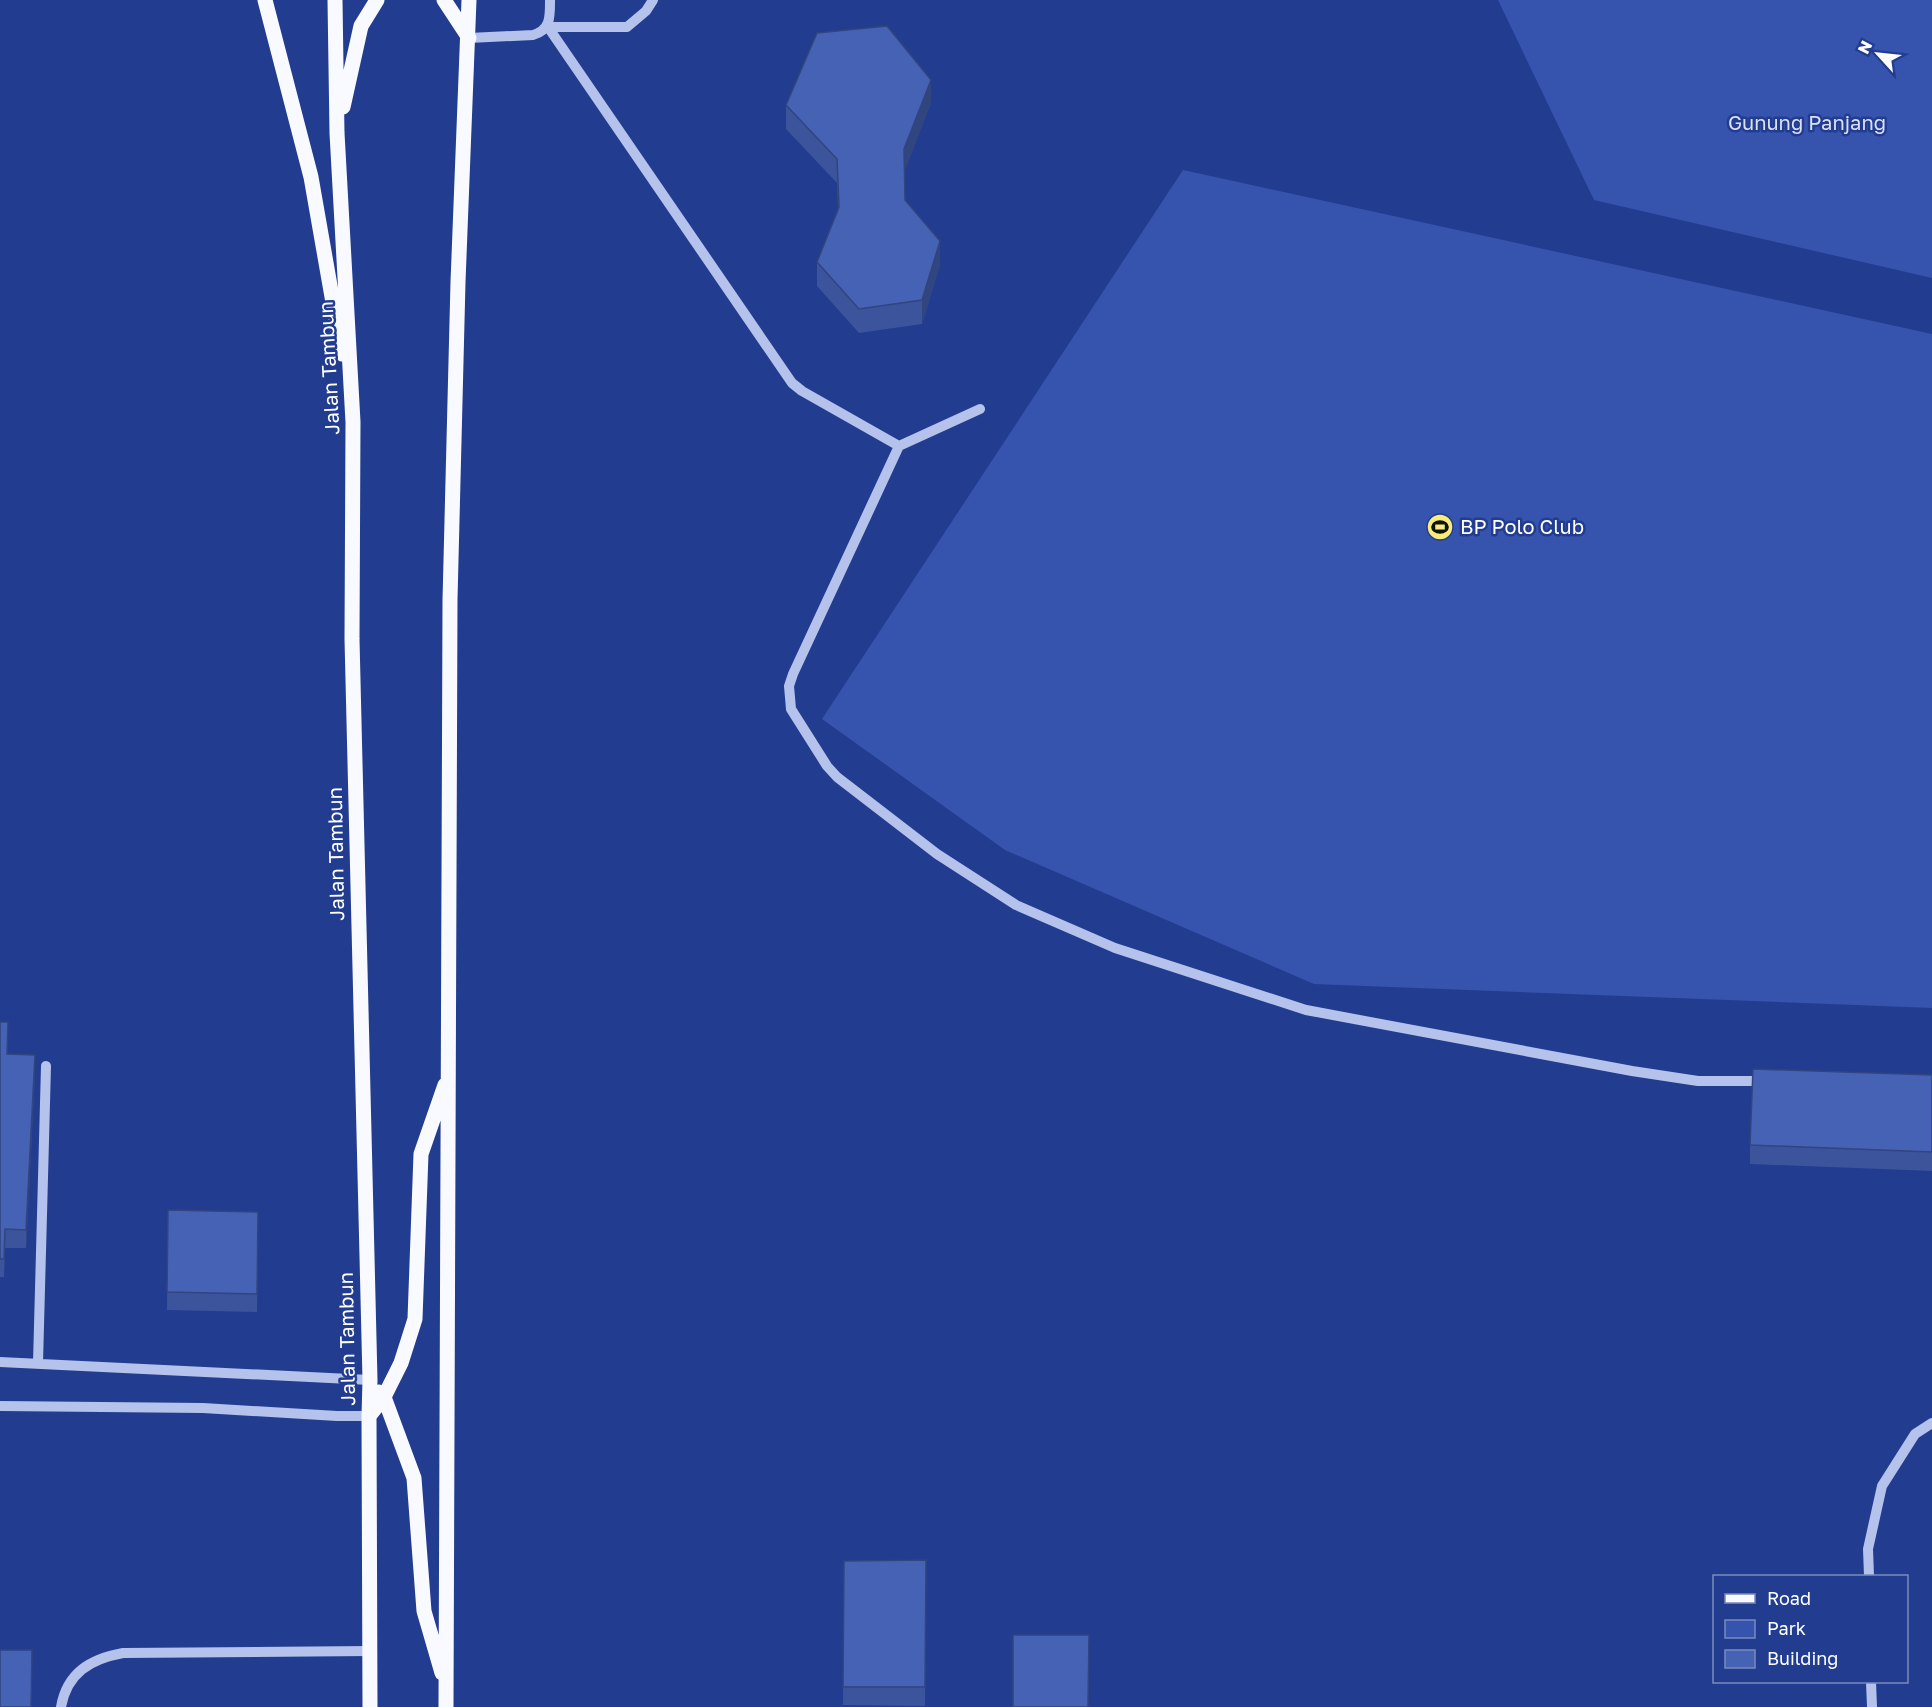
<svg xmlns="http://www.w3.org/2000/svg" width="1932" height="1707" viewBox="0 0 1932 1707" font-family="'Golos Text',sans-serif">
	<style>
		.green { fill: #3654ae }
		.lines { fill: none; stroke-linecap: round; stroke-linejoin: round }
		.minor { stroke: #b4c2ec; stroke-width: 10 }
		.major { stroke: #f9faff; stroke-width: 15 }
		.wall { fill: #3c549c }
		.shaded-wall { fill: #31457f }
		.building { fill: #4662b5; stroke: #31457f; stroke-width: 1.5 }
		.labels { text-anchor: middle; stroke-width: 5; stroke-linejoin: round; paint-order: stroke }
		.park-label { font-size: 20px; fill: #d9e1f9; stroke: #223c90 }
		.street-label { font-size: 20px; fill: #fff; stroke: #223c90 }
		.poi-label { font-size: 20px; fill: #fff; stroke: #223c90; text-anchor: start }
	</style>
	<rect width="100%" height="100%" fill="#223c90"/>
	<!-- green -->
	<path class="green" d="M1498,0H1932V278L1594,200Z
		M1183,170L1932,334V1008L1314,984L1005,850L822,719Z"/>
	<g class="lines">
		<!-- minor -->
		<path class="minor" d="M548,27L792,383L802,391L899,446L980,409
			M548,27H627L646,11L653,0
			M469,38L533,35C551,30 550,16 550,0
			M899,446L793,674L789,686L791,709L827,766L837,777L937,854L1016,905L1115,948L1306,1010L1632,1071L1698,1081H1765
			M0,1362L370,1380
			M38,1363L46,1066
			M0,1406L203,1408L337,1416H369
			M1869,1576L1868,1549L1882,1486L1915,1434L1932,1423
			M1871,1682L1872,1707
			M61,1707C67,1673 90,1659 123,1653L370,1651"/>
		<!-- major -->
		<path class="major" d="M265,0L311,177L342,354
			M335,0L337,133L353,422L352,639L370,1380L369,1416L370,1707
			M444,0L469,38
			M343,107L361,26L377,0
			M379,1392L384,1397L414,1478L424,1611L442,1673
			M369,1416L384,1397L401,1363L415,1319L421,1154L445,1085
			M446,1707L450,600L458,282L469,0"/>
	</g>
	<!-- wall -->
	<path class="wall" d="M931,103L904,172L905,200L940,265L922,324L859,333L817,286V262L838,210L837,183L786,129V105Z
		M0,1022L8,1054L35,1074L26,1248H5L4,1277H0Z
		M1932,1075V1171L1750,1164V1145Z
		M168,1210L258,1230L257,1312L167,1310Z
		M926,1560L925,1706L843,1705L844,1561Z"/>
	<!-- shaded-wall -->
	<path class="shaded-wall" d="M931,80V103L904,173V149Z
		M940,241V265L922,324V300Z
		M35,1055V1074L26,1248V1230Z"/>
	<!-- building -->
	<path class="building" d="M887,26L931,80L904,149L905,200L940,241L922,300L859,309L817,262L839,207L837,159L786,105L817,33Z
		M0,1022H8L7,1054L35,1055L26,1230L5,1229L4,1259H0Z
		M1753,1069L1932,1075V1152L1750,1145Z
		M168,1210L258,1212L257,1294L167,1292Z
		M926,1560L925,1687H843L844,1561Z
		M1013,1635H1089L1088,1707H1013Z
		M0,1650H32L31,1707H0Z"/>
	<!-- icons -->
	<defs>
		<symbol id="stadium-disc" viewBox="-11 -11 22 22"><circle r="9.5" fill="#f8ed76" stroke="#223c90"/><path d="M0-5a6.5 5 0 1 0 0 10a6.5 5 0 1 0 0-10ZM-3.5-1.8h7v3.6h-7Z" fill="#111"/></symbol>
	</defs>
	<g fill-rule="evenodd">
		<use href="#stadium-disc" x="1425" y="512" width="30" height="30"/>
	</g>
	<g class="labels">
		<!-- park labels -->
		<g class="park-label">
			<text x="1807" y="130">Gunung Panjang</text>
		</g>
		<!-- street labels -->
		<g class="street-label">
			<text transform="translate(329 368) rotate(-93)" y="7">Jalan Tambun</text>
			<text transform="translate(336 854) rotate(-91)" y="7">Jalan Tambun</text>
			<text transform="translate(347 1339) rotate(-91)" y="7">Jalan Tambun</text>
		</g>
		<!-- poi labels -->
		<g class="poi-label">
			<text x="1460" y="534">BP Polo Club</text>
		</g>
	</g>
	<!-- legend -->
	<rect x="1713" y="1575" width="195" height="108" fill="#223c90" stroke="#7a8abc" stroke-width="1.5"/>
	<rect x="1725" y="1594" width="30" height="9" fill="#f9faff" stroke="#7a8abc" stroke-width="1.5"/>
	<text x="1767" y="1605" font-size="18" fill="#ffffff">Road</text>
	<rect x="1725" y="1620" width="30" height="18" fill="#3654ae" stroke="#7a8abc" stroke-width="1.5"/>
	<text x="1767" y="1635" font-size="18" fill="#ffffff">Park</text>
	<rect x="1725" y="1650" width="30" height="18" fill="#4662b5" stroke="#7a8abc" stroke-width="1.5"/>
	<text x="1767" y="1665" font-size="18" fill="#ffffff">Building</text>
	<!-- north arrow -->
	<g transform="translate(1878 54) rotate(297)" stroke="#223c90" stroke-width="4.5" paint-order="stroke">
	<path d="M0-4.5L10 22L0 15L-10 22Z" fill="#ffffff"/>
	<text y="-9" font-size="16" font-weight="bold" text-anchor="middle" fill="#ffffff">N</text>
	</g>
</svg>
